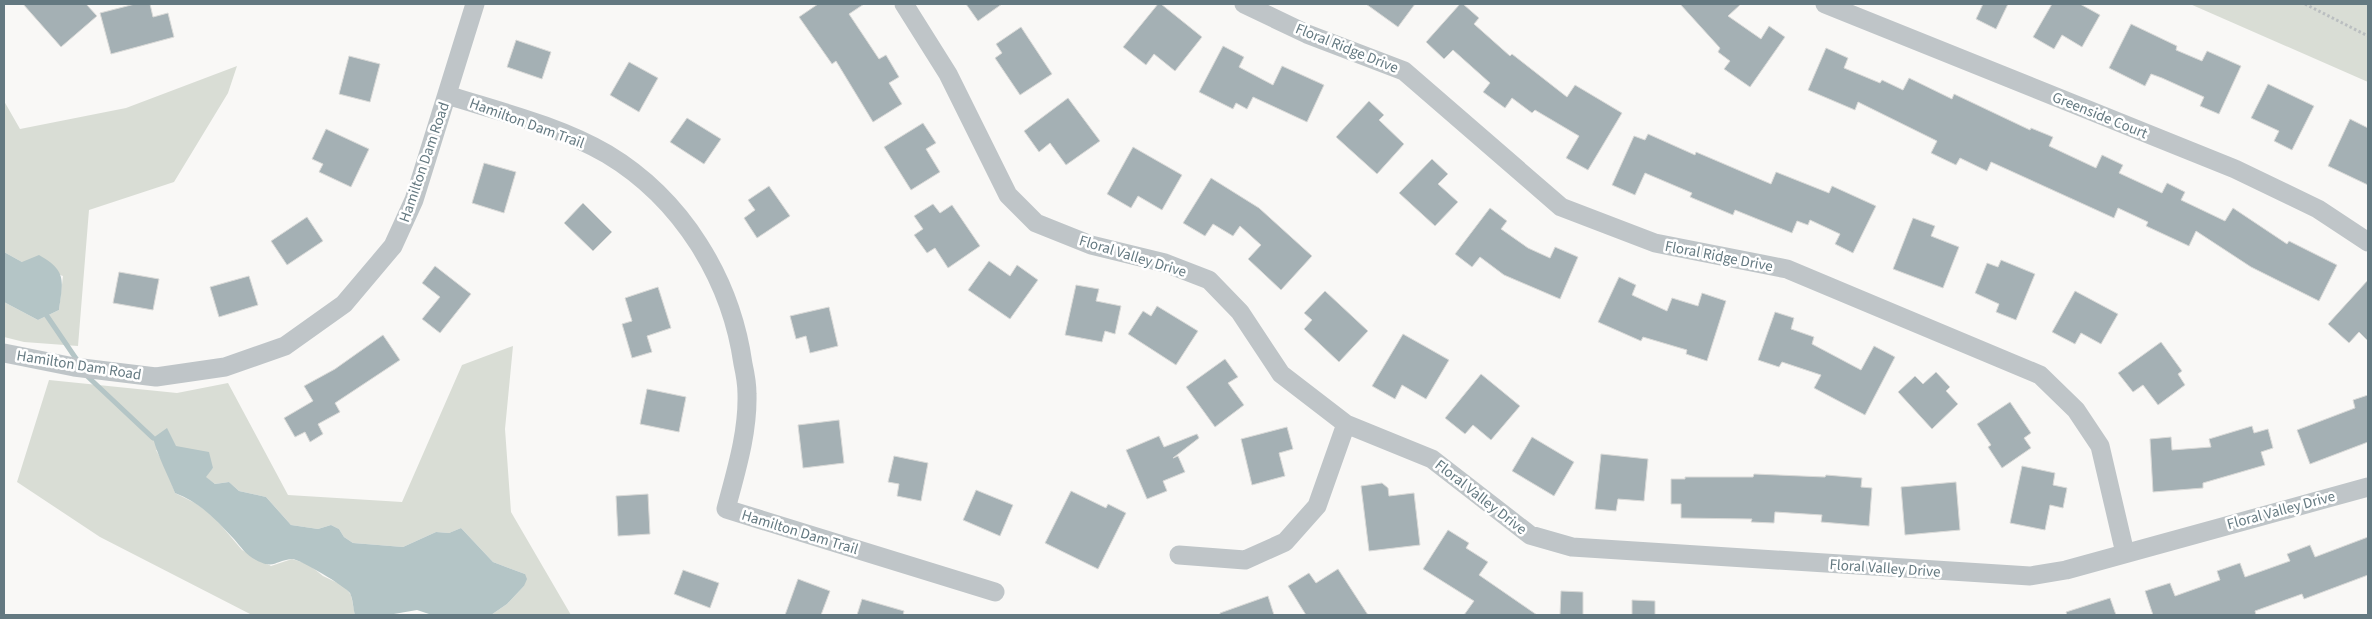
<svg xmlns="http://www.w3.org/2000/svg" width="2372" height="619" viewBox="0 0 2372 619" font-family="'Source Sans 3',sans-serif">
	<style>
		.green { fill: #d9ddd5 }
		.water { fill: #b4c5c6 }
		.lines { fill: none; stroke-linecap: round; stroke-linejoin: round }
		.stream { stroke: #b4c5c6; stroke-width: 5 }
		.building { fill: #a4b0b4; stroke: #dadad8 }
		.path { stroke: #babec0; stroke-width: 3; stroke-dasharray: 2.5 2.5; stroke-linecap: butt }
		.minor { stroke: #bfc5c8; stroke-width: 19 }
		.labels { text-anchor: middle; stroke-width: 5; stroke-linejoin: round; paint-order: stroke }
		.street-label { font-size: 15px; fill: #647981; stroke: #fff }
	</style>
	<rect width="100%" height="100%" fill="#f9f8f6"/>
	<!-- green -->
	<path class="green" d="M2190,4H2368V82Z
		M237,66L228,93L174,182L89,210L78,346L24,342L4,337V302L38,320L59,310L63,276L22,262L4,252V101L20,129L126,108Z
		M513,346L505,429L511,512L571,615H491L507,604L524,586L525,574L493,562L461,528L449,533L436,532L403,547L353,543L344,537L339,529L331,525L318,529L291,525L266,497L239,491L229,482L215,484L205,477L213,468L156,450L167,470L175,493L197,504L214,517L242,550L271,566L292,559L308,564L323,576L344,586L351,595L355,615H252L100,537L17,482L49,380L177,393L228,383L288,495L402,502L462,365Z"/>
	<!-- water -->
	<path class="water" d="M4,252L22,262L39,255C67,271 63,280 59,310L38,320L4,302Z
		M167,428L176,446L209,452L213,468L206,477L215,484L229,482L239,491L266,497L291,525L318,529L331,525L339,529L344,537L353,543L403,547L436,532L449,533L461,528L493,562L525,574L527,579L524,586L507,604L491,615H432L417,610L388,615H355C353,608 353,599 350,593C346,587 300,559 292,559C276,560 274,570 256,560C246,555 241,547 234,539C216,520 200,502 175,493C168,475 158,457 153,438Z"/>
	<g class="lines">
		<!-- stream -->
		<path class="stream" d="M47,316L79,363
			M86,375L153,438"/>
	</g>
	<!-- building -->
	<path class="building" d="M23,4H86L97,16L61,47Z
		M135,4H150L153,17L168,13L174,37L111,54L100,13Z
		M818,4H864L849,14L879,59L886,55L899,77L889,83L902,104L873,122L836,61L832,64L799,17Z
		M966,4H1002L978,21Z
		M1158,4H1161L1202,37L1175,71L1154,54L1146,65L1123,47Z
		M1366,4H1415L1398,27Z
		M1460,4H1463L1479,18L1474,24L1510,56L1512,54L1567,97L1575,85L1622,113L1588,170L1566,158L1579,136L1535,110L1532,113L1512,98L1505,108L1483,92L1490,83L1453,50L1444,59L1426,42Z
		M1680,4H1741L1728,16L1761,39L1769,26L1785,37L1750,87L1724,69L1730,61L1718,52L1720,48Z
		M1983,4H2008L1996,29L1976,19Z
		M2052,4H2080L2100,15L2082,47L2062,35L2054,49L2033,37Z
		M2131,24L2177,46L2176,50L2202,61L2207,51L2241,66L2219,114L2200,106L2204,97L2162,78L2151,74L2145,86L2109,68Z
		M1021,27L1052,74L1020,95L995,58L1002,53L996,44Z
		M516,40L551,52L542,79L507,67Z
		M1223,46L1244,57L1239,67L1273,85L1282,66L1324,85L1307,122L1253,97L1247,109L1236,103L1233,109L1199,92Z
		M1826,48L1848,58L1844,68L1880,83L1882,80L1903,90L1909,78L1952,99L1954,94L2030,130L2031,128L2053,137L2049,146L2096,168L2102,155L2123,165L2119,173L2162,193L2167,183L2185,192L2181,200L2225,221L2233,208L2287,244L2289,241L2337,265L2319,301L2251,267L2196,231L2189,246L2146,226L2148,222L2118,208L2114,218L1991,162L1987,171L1960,158L1956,165L1931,153L1937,141L1858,102L1855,110L1808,90Z
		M349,56L380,64L370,102L339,94Z
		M629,62L658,78L639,112L610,95Z
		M2268,84L2314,106L2292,150L2274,141L2279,131L2251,118Z
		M1068,98L1100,141L1066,165L1050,143L1039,152L1024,131Z
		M1369,101L1384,115L1379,120L1404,144L1377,174L1336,137Z
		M687,118L721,139L704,164L670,142Z
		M2350,119L2368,128V185L2328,166Z
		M923,123L936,143L926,149L940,172L911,190L884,147Z
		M326,129L369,149L351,187L319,172L323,164L312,159Z
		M1648,134L1695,155L1696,152L1771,184L1776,172L1829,193L1832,186L1876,206L1853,253L1835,244L1840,234L1810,220L1808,225L1797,221L1792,233L1735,210L1733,215L1690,197L1692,193L1645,173L1635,195L1612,185L1634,136L1645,140Z
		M1133,147L1182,175L1162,210L1138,196L1131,208L1107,194Z
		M1432,159L1448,174L1438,184L1458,202L1435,226L1399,193Z
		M484,163L516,172L504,213L472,203Z
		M1211,178L1259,208L1312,256L1281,290L1248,259L1261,245L1240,226L1233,236L1213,224L1205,236L1183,223Z
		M769,186L790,216L757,238L744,218L755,210L748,200Z
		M583,203L612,232L593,251L564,223Z
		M933,204L940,213L952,205L980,246L948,268L935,248L927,253L914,235L923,229L914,216Z
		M1490,208L1507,221L1501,229L1528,248L1550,258L1555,247L1578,257L1560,299L1504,275L1480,257L1472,267L1455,254Z
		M307,217L323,241L287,265L271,241Z
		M1913,218L1935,226L1931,236L1959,247L1943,288L1893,269Z
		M2001,260L2035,274L2016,320L1996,312L1999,304L1975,293L1987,263L1998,267Z
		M989,261L1010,276L1017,265L1038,280L1010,319L968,290Z
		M435,266L471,294L440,333L422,319L440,297L422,283Z
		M119,272L159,279L153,310L113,303Z
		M249,276L258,305L219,317L210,287Z
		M1619,277L1636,285L1632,295L1667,311L1672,298L1698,306L1702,293L1726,301L1707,361L1686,354L1687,350L1643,337L1641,341L1598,322Z
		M2368,280V341L2359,332L2349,343L2328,324Z
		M1076,285L1099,289L1096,301L1121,306L1115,334L1105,331L1102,342L1065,335Z
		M658,287L671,328L647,336L652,352L632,358L622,324L632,321L625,298Z
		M1325,291L1368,331L1339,362L1304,329L1312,320L1304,313Z
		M2075,291L2118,314L2101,344L2081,333L2075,344L2052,332Z
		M1157,306L1198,331L1176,365L1128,334L1143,311L1151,316Z
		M829,307L838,346L810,353L806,336L796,339L790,316Z
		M1775,312L1794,318L1791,329L1814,337L1812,344L1861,370L1874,346L1895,357L1865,415L1814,388L1821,375L1782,362L1779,367L1758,360Z
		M1403,334L1449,360L1426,399L1402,385L1395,399L1372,386Z
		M383,335L400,360L335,403L340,412L318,424L323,434L310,442L305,432L295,437L284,418L313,401L304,386L335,369Z
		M2161,342L2182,371L2178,374L2185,385L2158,405L2143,385L2133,392L2118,373Z
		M1225,359L1238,377L1228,383L1244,405L1215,427L1186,387Z
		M1936,372L1950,387L1946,391L1958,404L1932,429L1898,392L1915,376L1923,384Z
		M1481,374L1520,406L1491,440L1473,425L1465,434L1445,418Z
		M647,389L686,397L679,432L640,424Z
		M2368,395V442L2310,464L2297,430L2355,408L2353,400Z
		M2010,402L2031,433L2024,438L2031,448L2002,468L1988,447L1991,445L1977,424Z
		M839,420L844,463L803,468L798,425Z
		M2252,426L2254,433L2268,429L2273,448L2261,452L2265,465L2203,483V488L2153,492L2150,439L2171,437L2172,450L2211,447L2209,439Z
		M1287,427L1293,449L1279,453L1285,476L1252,485L1241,439Z
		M1197,434L1199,438L1173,458L1178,456L1185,472L1163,481L1167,491L1147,499L1126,450L1159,436L1164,447Z
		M1532,437L1574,462L1554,496L1512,471Z
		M1601,454L1648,459L1644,501L1618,499L1616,511L1595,509Z
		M894,456L928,463L921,501L897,496L899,484L888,482Z
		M2022,466L2055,473L2053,485L2067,488L2063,508L2050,505L2045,530L2010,523Z
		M1754,474L1825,477L1826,475L1862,478L1861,487L1872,488L1869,526L1821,522L1822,515L1775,512L1774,523L1751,522L1752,519L1681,518V504H1671V479H1685V477H1753Z
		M1956,482L1960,530L1905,535L1901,487Z
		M1382,483L1388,488L1389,496L1414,493L1420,545L1369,551L1361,486Z
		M976,490L1013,505L1000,536L963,520Z
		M1071,491L1106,508L1108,504L1126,513L1098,569L1045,543Z
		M648,494L650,534L618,536L616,496Z
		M1448,530L1469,543L1466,548L1488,562L1479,575L1537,615H1464L1474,601L1423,569Z
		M2368,537V575L2304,599L2302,594L2255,611L2256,615H2153L2145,591L2170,583L2175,596L2220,580L2217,571L2240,563L2245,577L2290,561L2287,554L2310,545L2315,557Z
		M1338,569L1368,615H1306L1288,586L1309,573L1316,583Z
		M683,570L719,583L710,608L674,594Z
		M798,579L830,591L821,615H785Z
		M1561,591L1583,592V615H1560Z
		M1268,596L1274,615H1220V613Z
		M2110,598L2116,615H2067L2066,612Z
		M862,599L904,611L903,615H857Z
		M1632,600L1655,601V615H1632Z"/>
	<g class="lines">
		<!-- path -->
		<path class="path" d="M2305,4L2368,36"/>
		<!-- minor -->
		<path class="minor" d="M904,4L948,74L1008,195L1036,223L1091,245L1165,263L1209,280L1240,312L1281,374L1346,424L1432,459L1530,535L1572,547L2030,576L2066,570L2368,487
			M1244,4L1307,34L1404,71L1561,207L1655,243L1787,269L2040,375L2076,410L2100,446L2125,553
			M1825,4L2235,169L2318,209L2368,242
			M447,95C501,112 559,126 607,154C682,199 731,279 743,364C745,373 747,384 747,394C748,433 736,471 726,509L995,592
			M4,353L74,367L156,377L225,367L285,346L344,304L393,246L414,200L475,4
			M1179,555L1245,560L1285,542L1317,506L1346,424"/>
	</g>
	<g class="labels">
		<!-- street labels -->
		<g class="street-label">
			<text transform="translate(1347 48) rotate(22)" y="5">Floral Ridge Drive</text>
			<text transform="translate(2100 115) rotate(22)" y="5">Greenside Court</text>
			<text transform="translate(527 123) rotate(20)" y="5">Hamilton Dam Trail</text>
			<text transform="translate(424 162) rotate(-71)" y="5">Hamilton Dam Road</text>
			<text transform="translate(1133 256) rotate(17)" y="5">Floral Valley Drive</text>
			<text transform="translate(1719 256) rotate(11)" y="5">Floral Ridge Drive</text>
			<text transform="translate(79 365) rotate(9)" y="5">Hamilton Dam Road</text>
			<text transform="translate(1481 497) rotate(38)" y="5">Floral Valley Drive</text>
			<text transform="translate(2281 510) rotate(-15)" y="5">Floral Valley Drive</text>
			<text transform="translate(800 532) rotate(17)" y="5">Hamilton Dam Trail</text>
			<text transform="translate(1885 568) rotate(4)" y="5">Floral Valley Drive</text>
		</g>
	</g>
	<!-- border -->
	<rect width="2372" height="619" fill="none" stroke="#647981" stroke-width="10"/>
</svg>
